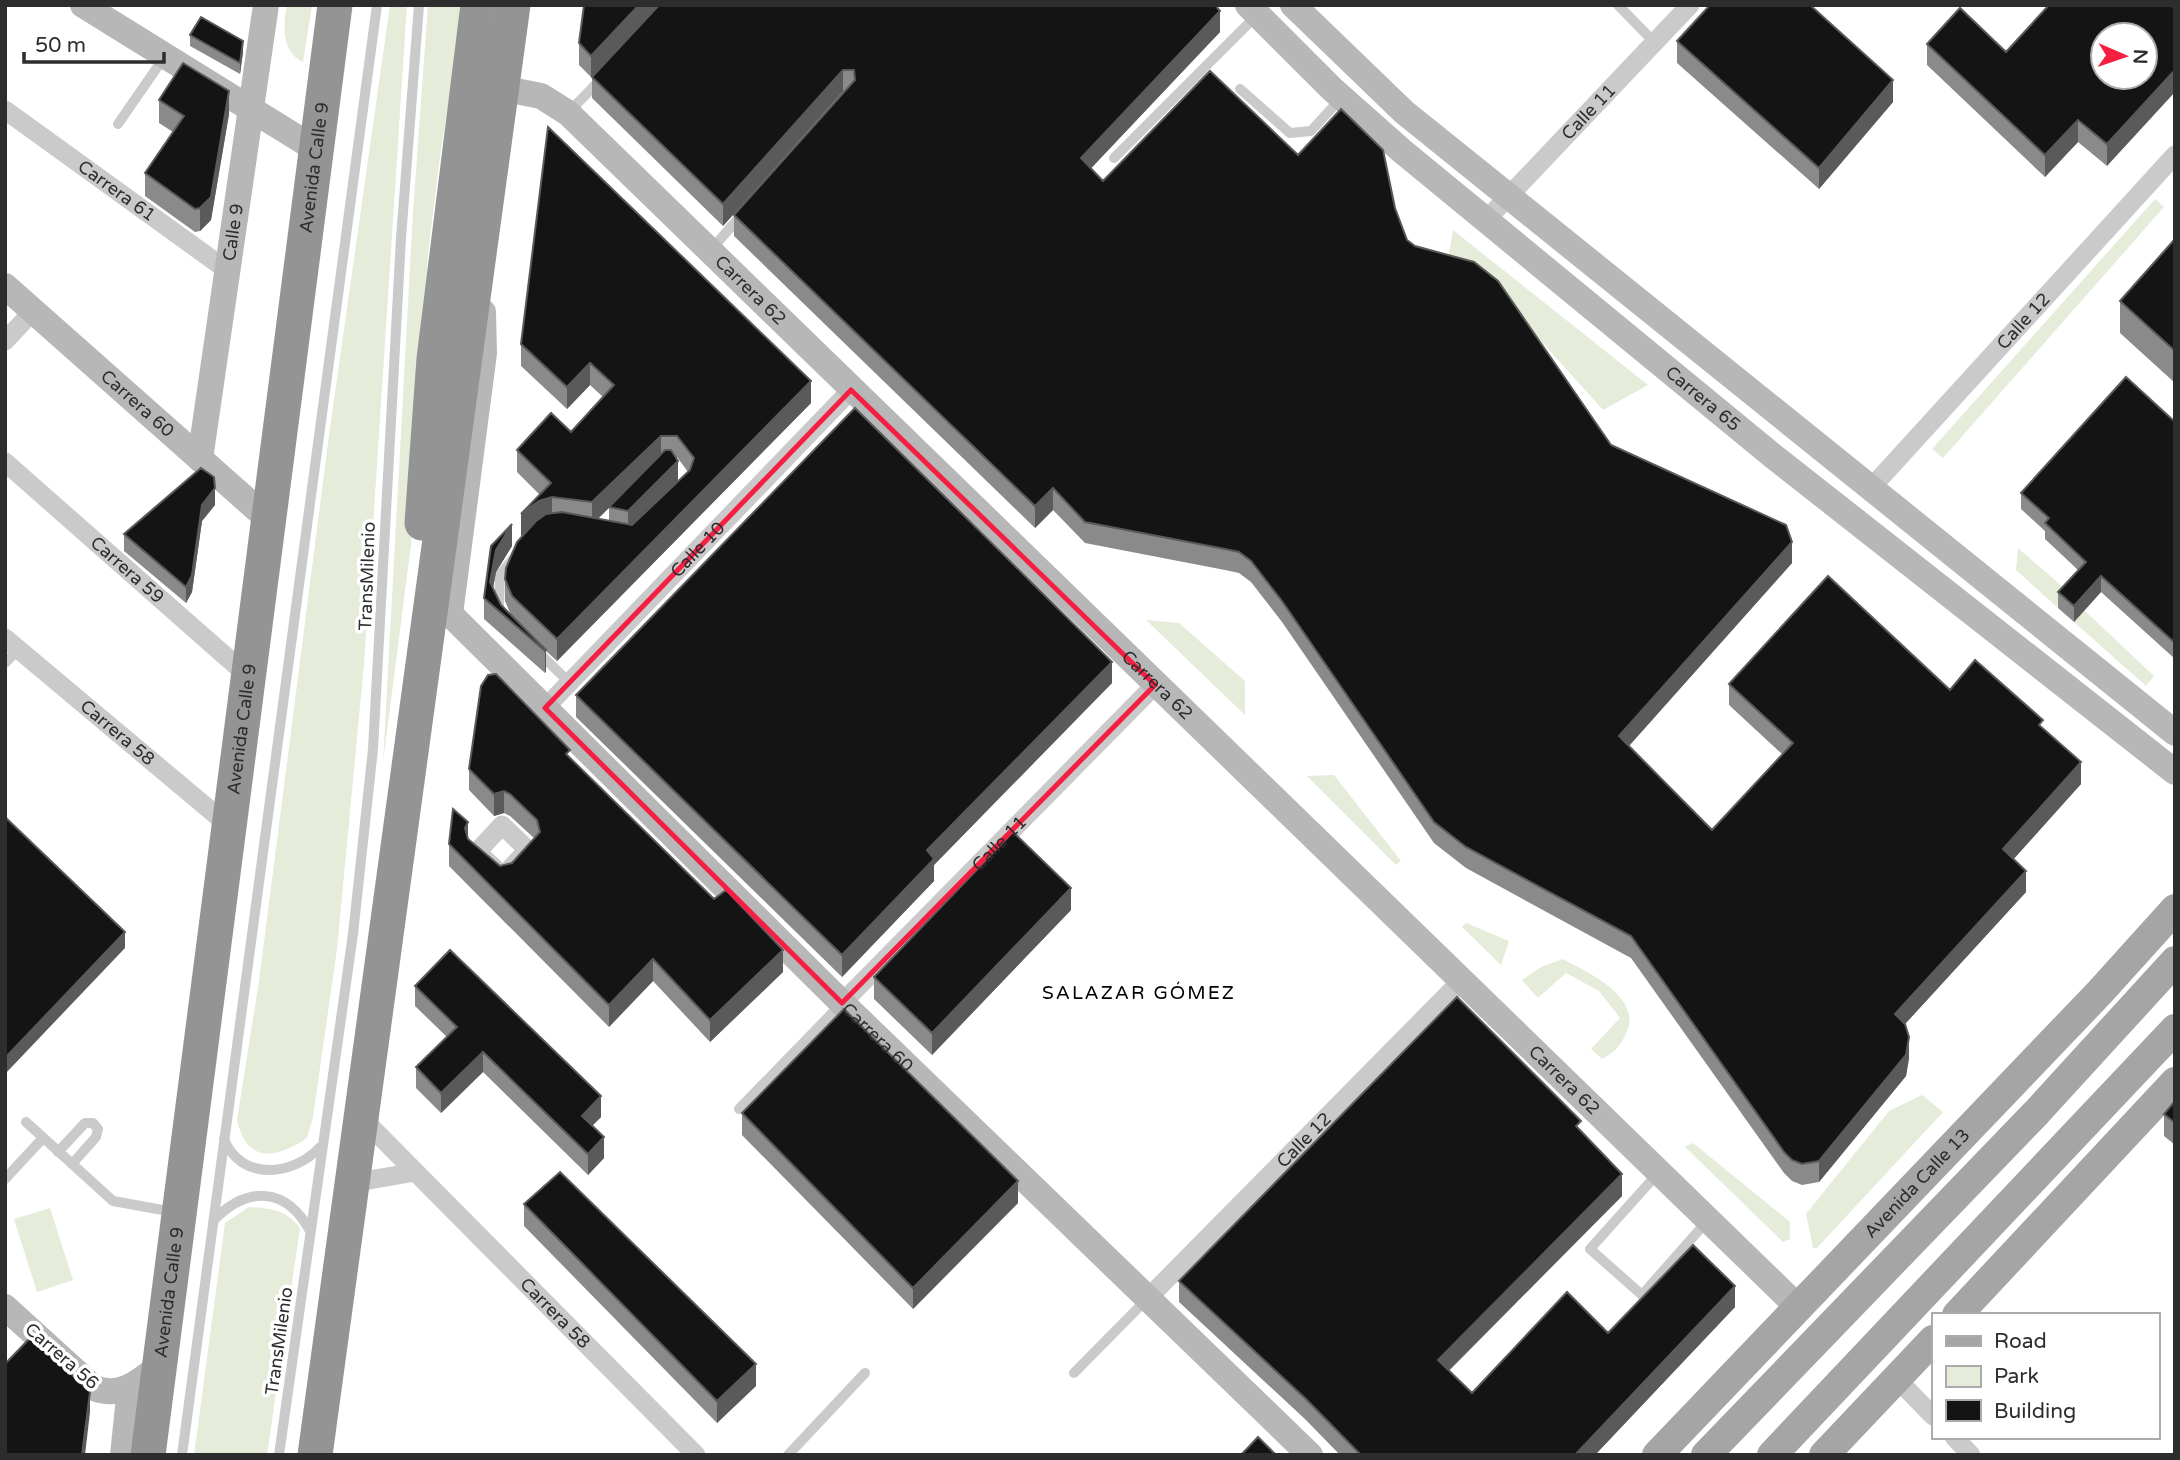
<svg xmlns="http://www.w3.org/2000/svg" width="2180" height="1460" viewBox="0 0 2180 1460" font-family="'Varela Round',sans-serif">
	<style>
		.green { fill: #e5ecd9 }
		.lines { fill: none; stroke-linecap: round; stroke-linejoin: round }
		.lane { stroke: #cacaca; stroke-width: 10 }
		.street { stroke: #cacaca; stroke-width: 19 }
		.secondary { stroke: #b7b7b7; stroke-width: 26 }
		.primary { stroke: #a5a5a5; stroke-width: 30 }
		.highway { stroke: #949494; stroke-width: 35 }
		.wall { fill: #8a8a8a; fill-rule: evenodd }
		.shaded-wall { fill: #5a5a5a }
		.building { fill: #141414; stroke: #5a5a5a; stroke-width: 2; fill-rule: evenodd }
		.marked { fill: none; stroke: #f51f42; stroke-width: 5; stroke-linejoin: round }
		.labels { text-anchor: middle; stroke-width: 7; stroke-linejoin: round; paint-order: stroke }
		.street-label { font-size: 18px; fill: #2d2d2d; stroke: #fff }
		.neighbourhood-label { font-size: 19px; letter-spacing: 2px; fill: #000; stroke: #fff }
	</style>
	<rect width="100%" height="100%" fill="#fff"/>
	<!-- green -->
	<path class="green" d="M287,5H312L303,62C281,51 283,26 287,5Z
		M390,5H407L364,664L337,949L313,1117L307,1138C276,1159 247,1164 237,1120L259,981L329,435Z
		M428,5H464L440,156L428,254L411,545L383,762L413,212Z
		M2155,199L2164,207L1943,458L1932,449Z
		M1453,230L1648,385L1603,410L1490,284L1447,264Z
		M2018,548L2071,594L2058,608L2016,570Z
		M2084,610L2154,676L2146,686L2074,622Z
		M1146,620L1179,623L1245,681V715Z
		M1334,775L1401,861L1396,865L1307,776Z
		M1466,923L1509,941L1501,965L1462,927Z
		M1563,959C1587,972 1641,996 1627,1031C1621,1046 1616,1051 1602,1059L1591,1049L1620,1018L1599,991L1566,973L1538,998L1522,980L1541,967Z
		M1922,1095L1943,1112L1817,1248H1813L1806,1214L1889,1111Z
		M1693,1143L1790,1222V1239L1783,1242L1685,1147Z
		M249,1207C270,1208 287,1210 300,1228L267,1455H194L225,1223Z
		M50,1208L73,1280L37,1292L14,1219Z"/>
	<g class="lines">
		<!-- lane -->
		<path class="lane" d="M1618,5L1654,42
			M1240,89L1290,133L1311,131L1341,98
			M569,112L600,80
			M118,124L165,56
			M1114,158L1257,15
			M712,249L741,215
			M499,609L500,575L517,554
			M537,651L570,683
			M5,663L18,650
			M739,1109L842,1003
			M26,1122L113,1201L174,1212
			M224,1139C241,1182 294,1176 320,1147
			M58,1152L85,1123H93L98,1129L96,1137L72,1164
			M1659,1172L1590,1249L1642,1295L1708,1220
			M5,1179L43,1138
			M215,1219C249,1185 287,1188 310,1231
			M1074,1373L1147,1299
			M182,1455L377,5
			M279,1455L353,934L373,749L401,238L419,5
			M788,1455L865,1373"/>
		<!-- street -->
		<g class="street">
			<path id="s1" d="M5,110L228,271"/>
			<path id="s2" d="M1486,220L1690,5"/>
			<path d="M5,341L33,311"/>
			<path id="s3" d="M5,462L248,676"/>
			<path id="s4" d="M1871,488L2175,155"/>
			<path id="s5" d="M5,638L229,826"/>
			<path id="s6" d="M545,708L851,390"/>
			<path d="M502,825L528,850L503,876L477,852Z"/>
			<path id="s7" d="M842,1003L1155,685"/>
			<path id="s8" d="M361,1117L696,1455"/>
			<path d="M352,1183L415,1172"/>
			<path id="s9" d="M1148,1298L1461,981"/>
			<path d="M1897,1379L1933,1416"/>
			<path d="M1954,1437L1971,1455"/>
		</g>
		<!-- secondary -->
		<g class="secondary">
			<path d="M83,5L317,150"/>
			<path id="s10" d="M1248,5L1332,89L1402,151L1773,456L2175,772"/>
			<path d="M1293,5L1404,112L2175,733"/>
			<path id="s11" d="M501,88L541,96L568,113L1799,1308"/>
			<path id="s12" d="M5,286L269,520"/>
			<path id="s13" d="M483,312L484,353L450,614L842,1003L1310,1455"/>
			<path id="s14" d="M200,459L266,5"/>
			<path d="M5,1307L94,1388C120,1398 138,1383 158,1367"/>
			<path d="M123,1455L130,1388"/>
		</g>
		<!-- primary -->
		<g class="primary">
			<path d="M1957,1315L2175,1082"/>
			<path id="s15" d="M1657,1455L2100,992L2175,909"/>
			<path d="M1706,1455L2037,1112L2175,961"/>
			<path d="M1772,1455L2175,1029"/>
			<path d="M1824,1455L1933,1340"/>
		</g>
		<!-- highway -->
		<g class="highway">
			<path d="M422,523L434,359L478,5"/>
			<path id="s16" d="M148,1455L335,5"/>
			<path d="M315,1455L513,5"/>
		</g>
	</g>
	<!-- wall -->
	<path class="wall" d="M659,5L591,77L579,65V43Z
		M2170,5L2107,166L2078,142L2045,177L1927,65V44L2006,52Z
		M1220,32L1091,168L1103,181L1298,155L1395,208L1407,240L1611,445L1792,563L1629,746L1712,830L1782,754L1729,705V684L1950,690L2043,729L2081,784L2013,859L2026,892L1905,1024L1909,1058L1906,1076L1819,1182L1802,1185L1792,1181L1784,1173L1631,958L1466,868L1434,843L1282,622L1251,582L1239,573L1225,570L1085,543L1053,510L1035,528L734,236V215L844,91L723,226L592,98V77Z
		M190,35L243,52L240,74L190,46Z
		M1677,41L1893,102L1819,189L1677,63Z
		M159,100L229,114L211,220L200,231L195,232L145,196V173L173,132L159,123Z
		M2175,239V383L2120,333V301Z
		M521,344L811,403L557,661L546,651V671L545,673L484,619V598L491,546H512L496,572L493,588L501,605L511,615L505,601V579L524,534L521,536L540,495L517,472V450L571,432L603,397L590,385L567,409L521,366ZM676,457H677L688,472L678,482ZM609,508V521L598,519Z
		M2175,422V659L2101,592L2074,622L2058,608V592L2078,570L2045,539V531L2021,509V493Z
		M215,505L202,521L192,592L186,603L124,551V534Z
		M1112,683L934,865V881L842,977L576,717V695Z
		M570,758L783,972L710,1042L653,981L609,1027L449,866V844L468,822V839L500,866L512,863L534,838L510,816L504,813L494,816L469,790V769Z
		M1071,910L932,1055L874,999V977Z
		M415,986L601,1117L592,1126L604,1158L588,1175L483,1072L441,1113L416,1088V1067L447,1037L415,1006Z
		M2175,1101V1145L2164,1136V1114Z
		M742,1113L1018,1203L913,1309L742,1135Z
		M1581,1131L1622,1196L1449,1371L1472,1393L1608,1333L1735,1307L1595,1455H1340L1306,1420L1179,1302V1281Z
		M524,1204L756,1386L717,1423L524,1226Z"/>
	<!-- shaded-wall -->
	<path class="shaded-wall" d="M639,5H659L591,77V56Z
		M1220,11V32L1081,179V158Z
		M243,41V52L240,74V63Z
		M843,70V91L723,226V204Z
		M2175,70V92L2107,166V144Z
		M1893,80V102L1819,189V168Z
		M229,91V114L211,220L200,231V208Z
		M2078,120V142L2045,177V155Z
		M590,363V385L567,409V387Z
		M811,381V403L557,661V639Z
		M661,436V458L592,524V502Z
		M678,461V483L628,533V511Z
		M215,488V505L202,521L192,592L186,603V587L202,505Z
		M1053,488V510L1035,528V506Z
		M552,497V519L539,523L521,536V514L539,501Z
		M512,524V546L496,572L490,604V582L496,550Z
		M1792,542V563L1619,757V736Z
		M2101,576V592L2074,622V606Z
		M546,650V671L545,673V651Z
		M1112,662V683L934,865V881L842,977V955L927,850Z
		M2081,762V784L2003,871V849Z
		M504,791V813L494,816V794Z
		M468,822V844L465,828Z
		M2026,871V892L1895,1035V1014Z
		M1071,888V910L932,1055V1033Z
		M125,932V948L5,1074V1058Z
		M783,950V972L710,1042V1020Z
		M653,959V981L609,1027V1005Z
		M1909,1037V1058L1906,1076L1819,1182V1161Z
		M483,1052V1072L441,1113V1093Z
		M601,1096V1117L582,1136V1116Z
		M604,1137V1158L588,1175V1154Z
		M1622,1174V1196L1438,1381V1360Z
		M1018,1181V1203L913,1309V1288Z
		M1735,1286V1307L1595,1455H1575Z
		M756,1364V1386L717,1423V1401Z
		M90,1392V1412L85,1455H82Z"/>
	<!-- building -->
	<path class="building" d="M584,5H639L591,56L579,43Z
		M659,5H1215L1220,11L1081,158L1103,181L1210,71L1298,155L1341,109L1383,150L1395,208L1407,240L1415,246L1474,262L1498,281L1611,445L1786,525L1792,542L1619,736L1712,830L1793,743L1729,684L1828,576L1950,690L1975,660L2043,720L2039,725L2081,762L2003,849L2026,871L1895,1014L1905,1024L1909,1037L1906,1055L1819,1161L1802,1164L1792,1160L1784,1152L1631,936L1466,847L1434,822L1282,601L1251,561L1239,552L1225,549L1085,522L1053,488L1035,506L734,215L855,80L854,70H843L723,204L592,77Z
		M1710,5H1810L1893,80L1819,168L1677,41Z
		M2049,5H2170L2175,8V70L2107,144L2078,120L2045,155L1927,44L1960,8L2006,52ZM2103,35H2145V77H2103Z
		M201,17L243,41L240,63L190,35Z
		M183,63L229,91L211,197L200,208L195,209L145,173L184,116L159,100Z
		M548,127L811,381L557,639L512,596L505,579L506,568L517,542L536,521L546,514L562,512L632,525L690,470L694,458L677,436H661L592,502L552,497L539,501L521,514L551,483L517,450L551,413L571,432L614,385L590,363L567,387L521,344Z
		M2175,239V351L2120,301Z
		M2126,377L2175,422V643L2101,576L2074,606L2058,592L2086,562L2045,523L2049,518L2021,493Z
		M855,408L1112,662L927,850L934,859L842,955L576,695Z
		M665,450H671L678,461L628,511L609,507Z
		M201,468L214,477L215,488L202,505L192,575L186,587L124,534Z
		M512,524L496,550L490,582L501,605L546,650L545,651L484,598L491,546Z
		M496,674L570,750L566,754L714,899L726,890L783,950L710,1020L653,959L609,1005L449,844L453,809L468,822L465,828L468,839L500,866L512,863L540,832L537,820L510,794L504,791L494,794L469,769L481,686L488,675Z
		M5,817L125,932L5,1058Z
		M1013,832L1071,888L932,1033L874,977Z
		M450,950L601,1096L582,1116L604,1137L588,1154L483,1052L441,1093L416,1067L457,1027L415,986Z
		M1457,997L1581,1121L1576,1126L1622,1174L1438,1360L1472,1393L1567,1292L1608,1333L1693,1245L1735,1286L1575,1455H1361L1306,1399L1179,1281Z
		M844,1009L1018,1181L913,1288L742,1113Z
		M2175,1101V1123L2164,1114Z
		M560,1172L756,1364L717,1401L524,1204Z
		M32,1336L90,1392L82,1455H5V1364Z
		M1258,1437L1276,1455H1241Z"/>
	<!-- marked area -->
	<path class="marked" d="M851,390L1155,685L842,1003L545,708Z"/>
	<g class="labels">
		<!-- street labels -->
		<g class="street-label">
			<text dy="6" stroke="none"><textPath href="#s2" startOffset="149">Calle 11</textPath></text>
			<text dy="6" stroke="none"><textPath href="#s16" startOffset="1298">Avenida Calle 9</textPath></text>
			<text dy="6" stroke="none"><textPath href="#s1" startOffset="138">Carrera 61</textPath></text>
			<text dy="6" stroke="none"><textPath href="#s14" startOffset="229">Calle 9</textPath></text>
			<text dy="6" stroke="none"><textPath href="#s11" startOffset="327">Carrera 62</textPath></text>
			<text dy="6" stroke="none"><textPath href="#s4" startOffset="226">Calle 12</textPath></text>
			<text dy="6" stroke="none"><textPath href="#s10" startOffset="602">Carrera 65</textPath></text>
			<text dy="6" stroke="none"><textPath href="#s12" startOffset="177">Carrera 60</textPath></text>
			<text dy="6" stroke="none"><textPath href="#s6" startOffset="220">Calle 10</textPath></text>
			<text dy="6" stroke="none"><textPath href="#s3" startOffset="163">Carrera 59</textPath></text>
			<text transform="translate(367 576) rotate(-88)" y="6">TransMilenio</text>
			<text dy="6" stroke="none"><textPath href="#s11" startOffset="894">Carrera 62</textPath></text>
			<text dy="6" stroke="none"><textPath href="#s16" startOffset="732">Avenida Calle 9</textPath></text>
			<text dy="6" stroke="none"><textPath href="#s5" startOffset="147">Carrera 58</textPath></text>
			<text dy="6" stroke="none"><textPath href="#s7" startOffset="224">Calle 11</textPath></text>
			<text dy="6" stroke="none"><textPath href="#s13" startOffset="906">Carrera 60</textPath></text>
			<text dy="6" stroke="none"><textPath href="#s11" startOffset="1461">Carrera 62</textPath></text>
			<text dy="6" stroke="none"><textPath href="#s9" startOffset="222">Calle 12</textPath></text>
			<text dy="6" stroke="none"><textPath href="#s15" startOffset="376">Avenida Calle 13</textPath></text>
			<text dy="6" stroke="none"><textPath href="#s16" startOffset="164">Avenida Calle 9</textPath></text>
			<text dy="6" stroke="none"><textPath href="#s8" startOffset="276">Carrera 58</textPath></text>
			<text transform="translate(279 1341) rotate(-82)" y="6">TransMilenio</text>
			<text transform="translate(62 1356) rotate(41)" y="6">Carrera 56</text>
		</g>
		<!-- neighbourhood labels -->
		<g class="neighbourhood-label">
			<text x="1139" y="999">SALAZAR GÓMEZ</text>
		</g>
	</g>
	<!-- border -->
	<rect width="2180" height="1460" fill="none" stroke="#2d2d2d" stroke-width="14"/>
	<!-- legend -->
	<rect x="1932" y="1313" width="228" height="126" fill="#ffffff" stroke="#ababab" stroke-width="2"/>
	<rect x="1946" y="1336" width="35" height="10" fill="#a5a5a5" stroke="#ababab" stroke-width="2"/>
	<text x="1994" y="1348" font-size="21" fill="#2d2d2d">Road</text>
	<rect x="1946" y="1366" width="35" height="21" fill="#e5ecd9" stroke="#ababab" stroke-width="2"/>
	<text x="1994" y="1383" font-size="21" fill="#2d2d2d">Park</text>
	<rect x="1946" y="1400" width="35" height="21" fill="#141414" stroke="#ababab" stroke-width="2"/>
	<text x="1994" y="1418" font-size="21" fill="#2d2d2d">Building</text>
	<!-- north arrow -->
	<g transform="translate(2124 56) rotate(92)"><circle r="33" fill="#ffffff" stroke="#ababab" stroke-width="2"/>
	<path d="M0-5L12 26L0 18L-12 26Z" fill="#f51f42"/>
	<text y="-10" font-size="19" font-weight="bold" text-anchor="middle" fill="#2d2d2d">N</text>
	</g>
	<!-- scale -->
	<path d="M24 52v10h140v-10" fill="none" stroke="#2d2d2d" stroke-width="3.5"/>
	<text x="35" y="52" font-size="21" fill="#2d2d2d" stroke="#ffffff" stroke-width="5" paint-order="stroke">50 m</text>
</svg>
